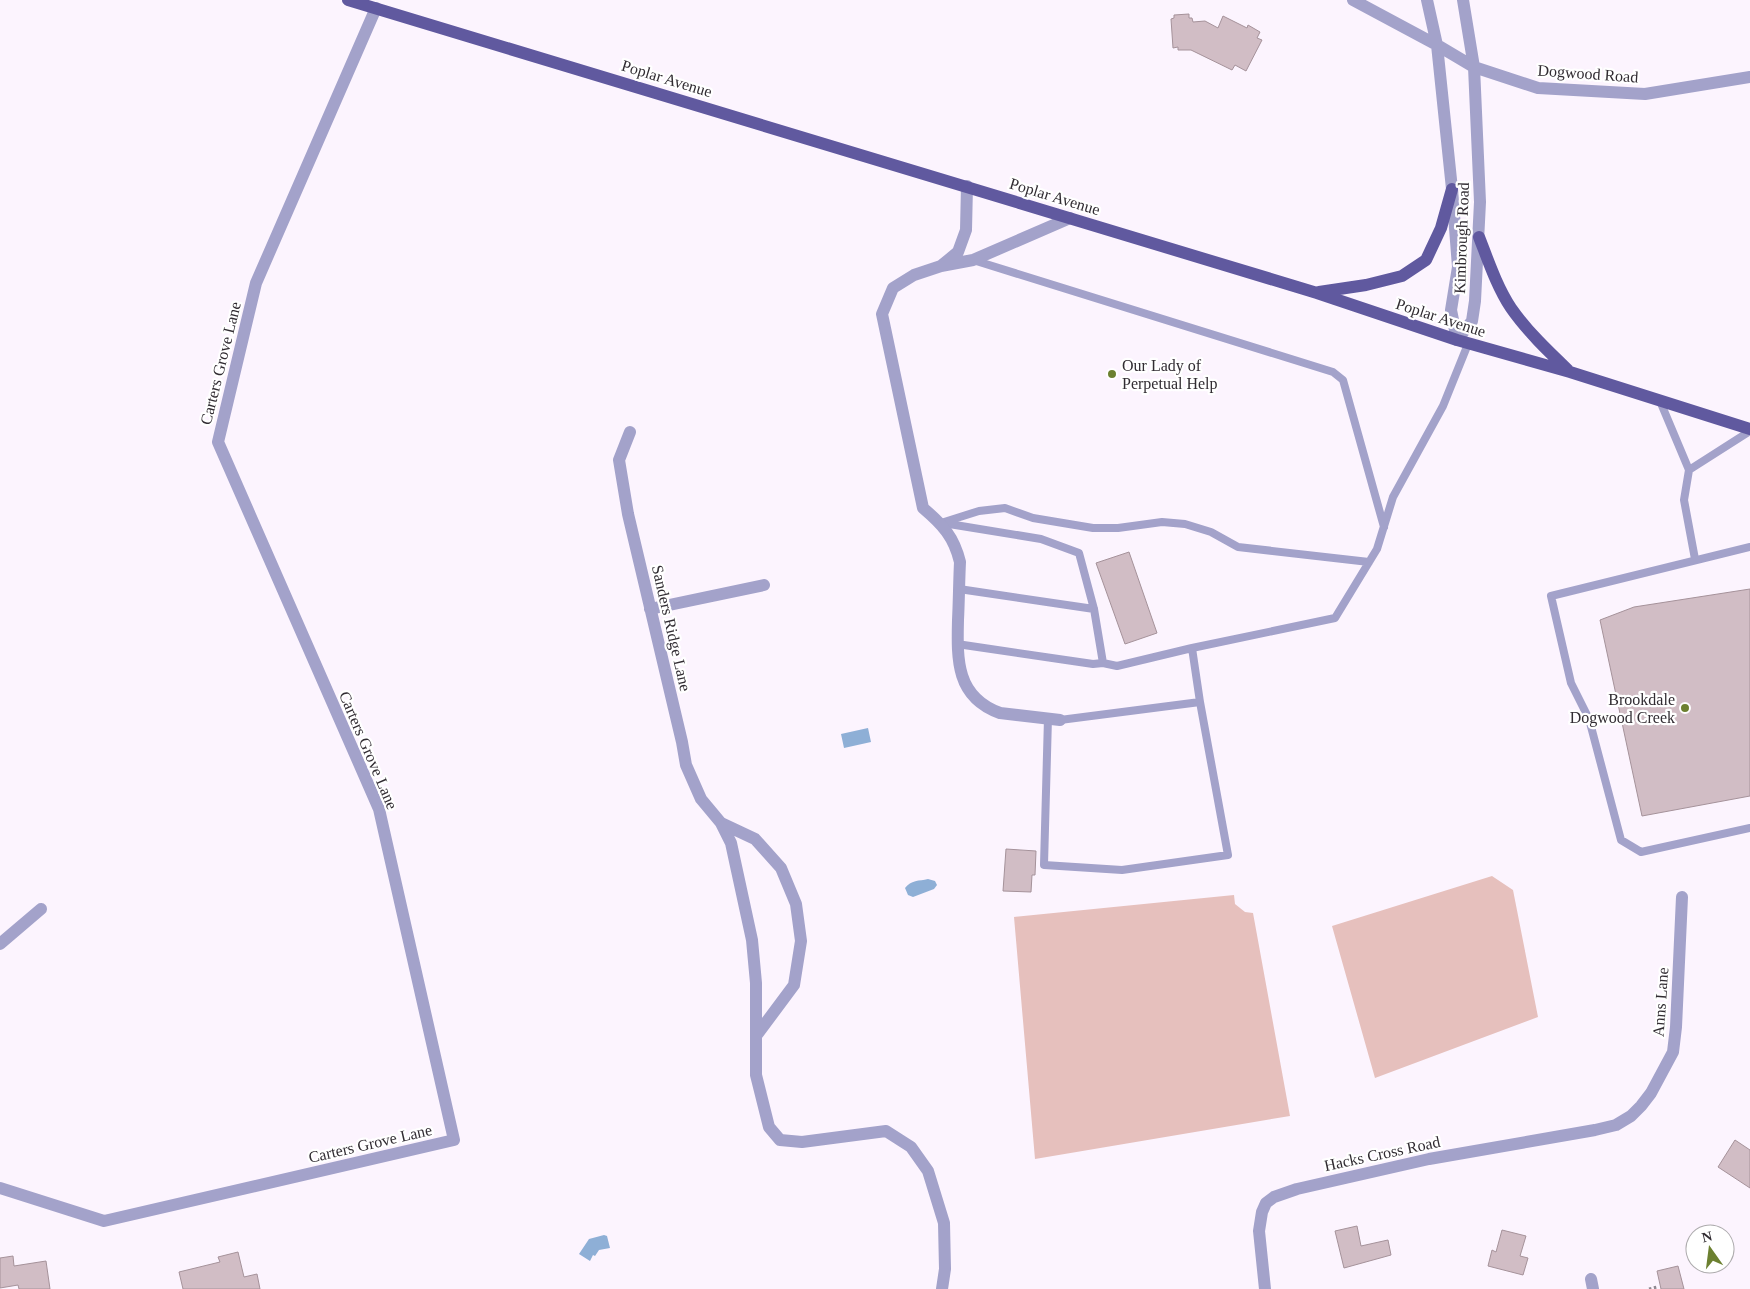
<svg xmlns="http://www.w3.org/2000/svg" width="1750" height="1289" viewBox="0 0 1750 1289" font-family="Georgia,serif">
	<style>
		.green { fill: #e6c0bd }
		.water { fill: #8eafd6 }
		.building { fill: #d1bdc5; stroke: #a5929a }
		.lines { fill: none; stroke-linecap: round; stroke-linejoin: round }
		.path { stroke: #8f8991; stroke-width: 3; stroke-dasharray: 2.5 2.5; stroke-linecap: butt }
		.service { stroke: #a3a2ca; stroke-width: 8 }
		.minor { stroke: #a3a2ca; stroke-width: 12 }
		.tertiary { stroke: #a3a2ca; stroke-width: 12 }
		.primary { stroke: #60599f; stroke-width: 12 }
		.poi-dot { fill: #6c8030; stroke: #fff; stroke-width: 2 }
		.labels { text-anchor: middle; stroke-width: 4.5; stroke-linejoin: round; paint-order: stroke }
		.street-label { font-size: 16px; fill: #312c32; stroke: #fff }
		.poi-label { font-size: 16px; fill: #312c32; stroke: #fff; text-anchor: start }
	</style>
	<rect width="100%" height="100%" fill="#fcf4fe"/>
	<!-- green -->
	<path class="green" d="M1492,876L1513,890L1538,1017L1375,1078L1332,926Z
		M1234,895L1235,904L1245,912L1253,913L1290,1116L1035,1159L1014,917Z"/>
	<!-- water -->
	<path class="water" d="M868,728L871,742L844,748L841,734Z
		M928,879L935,881L937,885L934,889L913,897L908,895L905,888C911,880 919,881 928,879Z
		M604,1235L607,1236L610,1248L599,1250L595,1256L593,1255L590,1261L579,1254L589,1239Z"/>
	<!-- building -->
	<path class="building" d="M1189,14V18H1192L1193,22L1205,21L1218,28L1223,16L1247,28L1248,25L1260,32L1257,38L1262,40L1246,71L1235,65L1232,70L1191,50H1178V47L1173,48L1171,19L1174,18V15Z
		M1129,552L1157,633L1125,644L1096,563Z
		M1750,589V796L1642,816L1600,620L1634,607Z
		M1006,849L1036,851L1035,875H1032L1031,892L1003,891Z
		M1735,1140L1750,1150V1188L1718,1167Z
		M1357,1226L1361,1246L1388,1240L1391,1255L1344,1268L1335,1231Z
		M1502,1230L1526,1236L1520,1256L1528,1258L1523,1275L1488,1266L1492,1250L1496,1252Z
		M238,1252L244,1277L257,1274L260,1289H183L179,1272L220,1262L218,1257Z
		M13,1256L14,1266L46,1261L50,1289H19L18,1285L0,1288V1258Z
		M1678,1266L1684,1289H1661L1657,1271Z"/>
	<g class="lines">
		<!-- path -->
		<path class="path" d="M1649,1289L1657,1287"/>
		<!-- service -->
		<path class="service" d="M973,260L1333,372L1343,380L1384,527
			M1660,401L1689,470L1684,500L1695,559
			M1689,470L1750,431
			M941,523L979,511L1005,508L1033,518L1093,528H1118L1162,522L1185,524L1211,532L1238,547L1369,562
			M943,523L1041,539L1079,553L1094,609L1103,663
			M1750,547L1551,596L1571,683L1589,719L1621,840L1641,852L1750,828
			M959,589L1094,609
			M957,644L1093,664L1103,663L1117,666L1192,648
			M1200,702L1192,648L1335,618L1377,549L1393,497L1443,406L1468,344
			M1048,718L1044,865L1122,870L1228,855L1200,702L1060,720"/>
		<!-- minor -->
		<path class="minor" d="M967,186L966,230L958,252L941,266L973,260L1070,218
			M941,266L914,275L893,288L882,314L923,508C943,525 954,537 960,562C959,582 959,601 958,620C957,660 956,697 1000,713L1060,720
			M630,432L619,460L628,514L682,742L686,765L701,799L721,823
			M650,609L764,585
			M0,944L41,909
			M756,1036L794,985L801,941L796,904L781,868L755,839L721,823L731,843L752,940L756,983V1075L769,1127L780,1140L802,1142L886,1131L911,1147L928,1171L944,1223L945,1269L942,1289
			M0,1188L104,1221L454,1140L379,809L218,442L256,283L376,8
			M1591,1279L1593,1289
			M1265,1289L1259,1231L1262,1212L1266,1203L1274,1197L1297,1189L1429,1159L1595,1130L1616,1125L1631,1116L1641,1106L1651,1093L1673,1052L1676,1027L1682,897"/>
		<!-- tertiary -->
		<path class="tertiary" d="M1353,0L1437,45L1474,67L1538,88L1645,94L1750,77
			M1427,0L1437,45L1452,189L1458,267L1451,310L1457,340
			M1457,340L1472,321L1475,301L1480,202L1474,67L1463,0"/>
		<!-- primary -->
		<path class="primary" d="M348,0L1317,293L1457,340L1570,372L1750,429
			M1479,237C1488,260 1497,287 1511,308C1527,331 1548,351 1568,370
			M1319,292L1366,285L1402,276L1426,260L1441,228L1452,189"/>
	</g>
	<!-- markers -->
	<g class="poi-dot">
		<circle cx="1112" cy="374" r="5"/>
		<circle cx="1685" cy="708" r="5"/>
	</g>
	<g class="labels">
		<!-- street labels -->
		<g class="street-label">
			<text transform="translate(1588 73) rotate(4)" y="6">Dogwood Road</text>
			<text transform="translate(667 78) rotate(17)" y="6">Poplar Avenue</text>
			<text transform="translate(1055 196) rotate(17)" y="6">Poplar Avenue</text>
			<text transform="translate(1461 238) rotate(-88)" y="6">Kimbrough Road</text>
			<text transform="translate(1441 317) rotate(18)" y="6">Poplar Avenue</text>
			<text transform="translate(220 363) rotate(-76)" y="6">Carters Grove Lane</text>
			<text transform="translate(672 628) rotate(77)" y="6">Sanders Ridge Lane</text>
			<text transform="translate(369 750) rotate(67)" y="6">Carters Grove Lane</text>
			<text transform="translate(1660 1002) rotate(-86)" y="6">Anns Lane</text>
			<text transform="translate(370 1143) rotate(-13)" y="6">Carters Grove Lane</text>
			<text transform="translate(1382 1153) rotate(-12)" y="6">Hacks Cross Road</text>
		</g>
		<!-- poi labels -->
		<g class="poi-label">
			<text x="1122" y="371">Our Lady of<tspan x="1122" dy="18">Perpetual Help</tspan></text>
			<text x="1675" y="705" text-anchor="end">Brookdale<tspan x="1675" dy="18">Dogwood Creek</tspan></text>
		</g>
	</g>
	<!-- north arrow -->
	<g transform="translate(1710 1249) rotate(346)"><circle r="24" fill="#ffffff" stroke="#adabad"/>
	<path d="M0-4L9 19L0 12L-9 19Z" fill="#6c8030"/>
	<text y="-8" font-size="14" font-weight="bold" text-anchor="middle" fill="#312c32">N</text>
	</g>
</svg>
